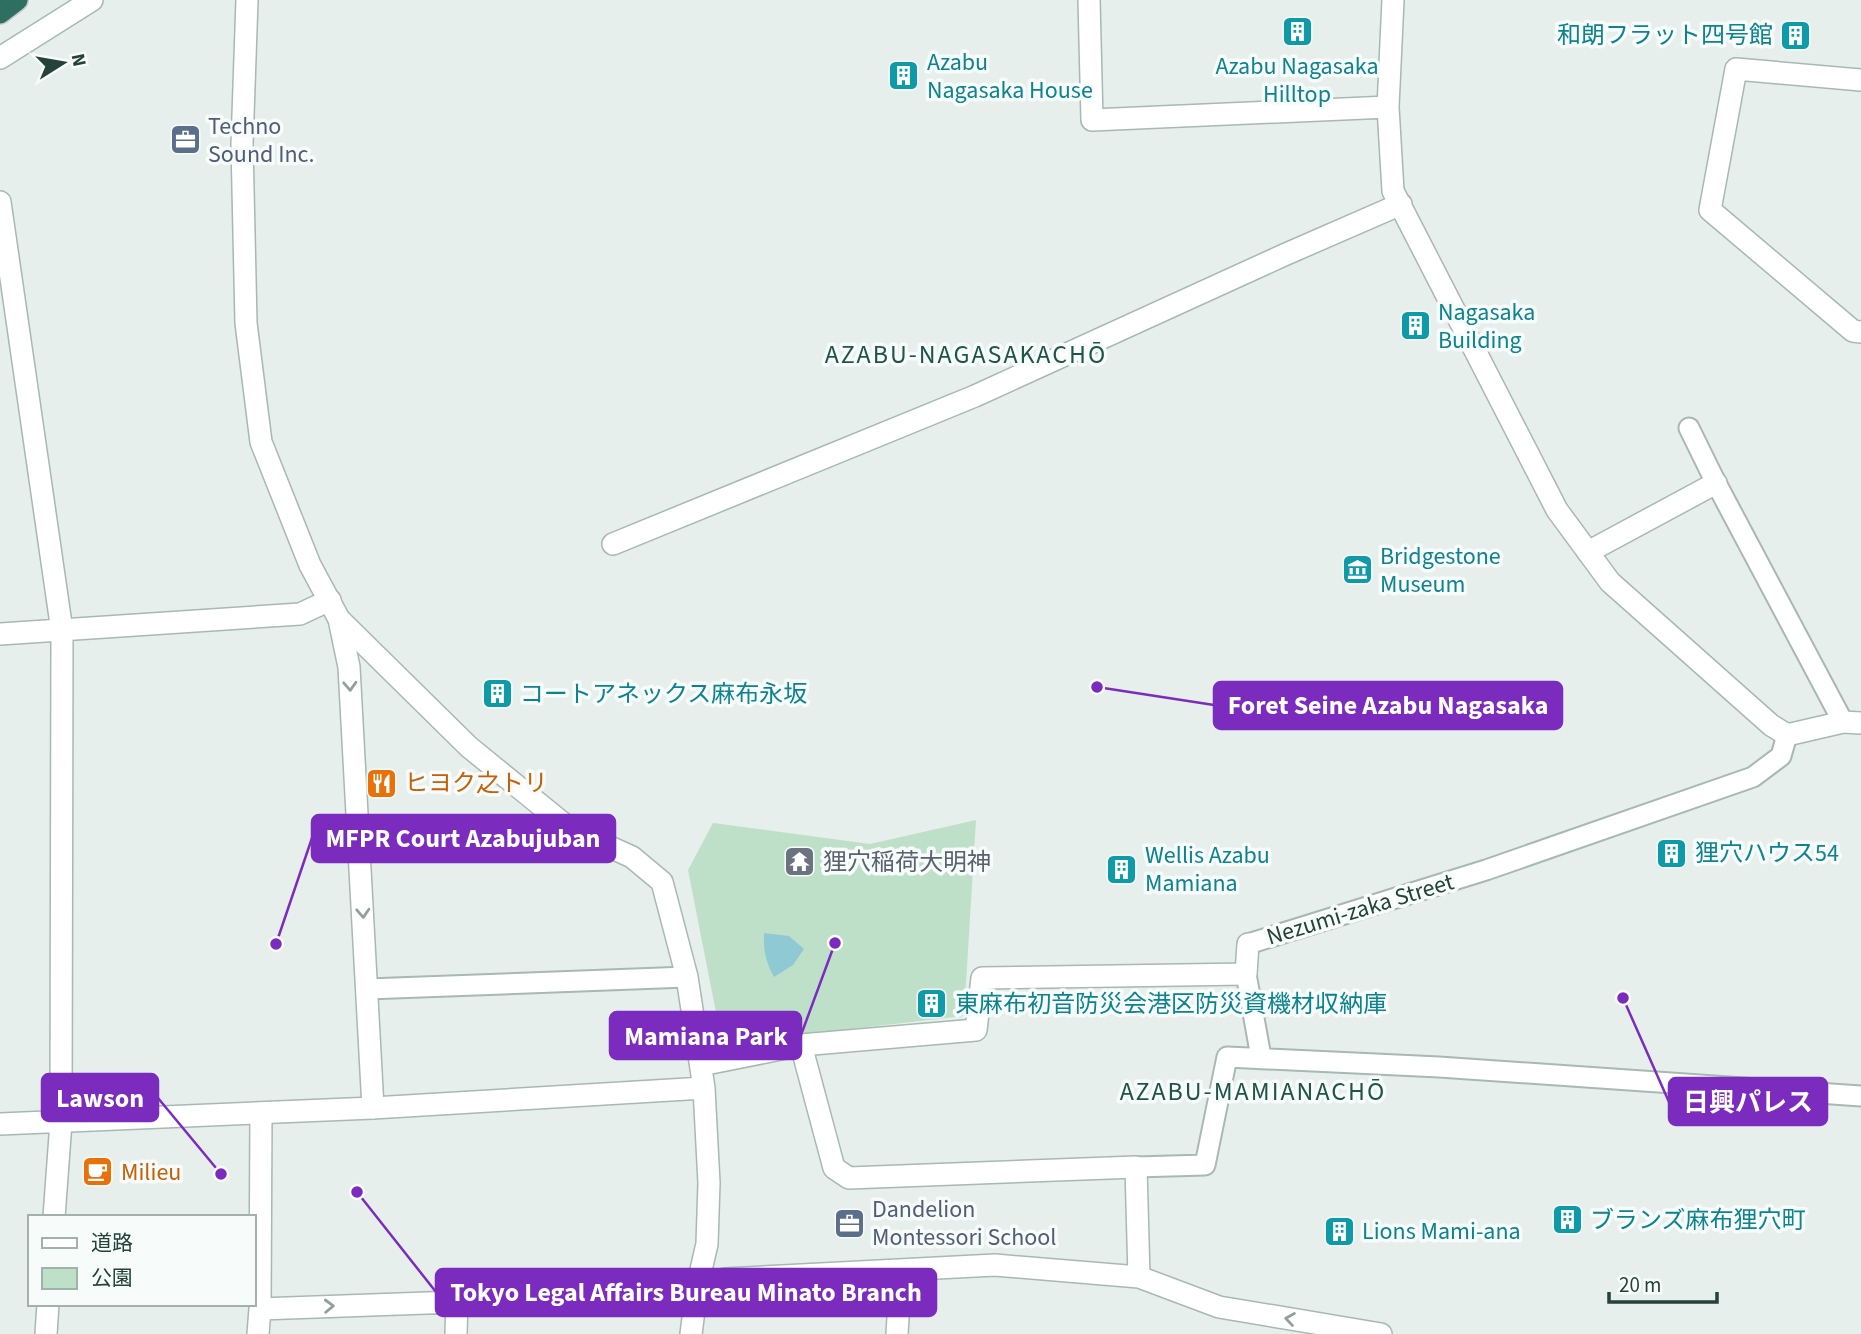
<svg xmlns="http://www.w3.org/2000/svg" width="1861" height="1334" viewBox="0 0 1861 1334" font-family="'Source Sans 3','Noto Sans JP',sans-serif">
	<style>
		.green { fill: #bfe0c8 }
		.water { fill: #8ec9d4 }
		.lines { fill: none; stroke-linecap: round; stroke-linejoin: round }
		.service-casing { stroke: #a8b8b2; stroke-width: 23 }
		.pedestrian-casing { stroke: #a8b8b2; stroke-width: 24 }
		.minor-casing { stroke: #a8b8b2; stroke-width: 24 }
		.tertiary-casing { stroke: #a8b8b2; stroke-width: 24 }
		.secondary-casing { stroke: #a4bbb3; stroke-width: 24 }
		.motorway-casing { stroke: #c2cac8; stroke-width: 24 }
		.service { stroke: #fff; stroke-width: 19 }
		.pedestrian { stroke: #fff; stroke-width: 21 }
		.minor { stroke: #fff; stroke-width: 21 }
		.tertiary { stroke: #fff; stroke-width: 21 }
		.secondary { stroke: #fff; stroke-width: 21 }
		.motorway { stroke: #2f6f62; stroke-width: 21 }
		.oneway { stroke: #92a09c }
		.labels { text-anchor: middle; stroke-width: 7; stroke-linejoin: round; paint-order: stroke }
		.culture-label { font-size: 24px; fill: #0d838f; stroke: #f7fbf9; text-anchor: start }
		.service-label { font-size: 24px; fill: #4e5e75; stroke: #f7fbf9; text-anchor: start }
		.food-label { font-size: 24px; fill: #c56008; stroke: #f7fbf9; text-anchor: start }
		.worship-label { font-size: 24px; fill: #5b616d; stroke: #f7fbf9; text-anchor: start }
		.street-label { font-size: 24px; fill: #24423a; stroke: #f7fbf9 }
		.neighbourhood-label { font-size: 26px; letter-spacing: 2px; fill: #1f5548; stroke: #f7fbf9 }
		.leader { fill: none; stroke: #7b2cbf; stroke-width: 2.5 }
		.callout-dot { fill: #7b2cbf; stroke: #f7fbf9; stroke-width: 2.5 }
		.callout { fill: #7b2cbf; stroke: #7b2cbf; stroke-width: 2.5 }
		.callout-label { font-size: 26px; text-anchor: middle; font-weight: bold; fill: #fff }
	</style>
	<rect width="100%" height="100%" fill="#e6efeb"/>
	<!-- green -->
	<path class="green" d="M976,820L964,1016L824,1032L723,1048L688,870L713,823L870,844Z"/>
	<!-- water -->
	<path class="water" d="M764,933L789,936L804,949L793,965L774,977C766,963 763,949 764,933Z"/>
	<g class="lines">
		<defs>
			<path id="service" d="M1689,428L1716,483L1843,722
				M1248,944L1486,870L1753,777L1781,756L1787,735
				M1246,974L1261,1057
				M367,989L687,977
				M1136,1167L1205,1165L1227,1057L1439,1067L1861,1096"/>
			<path id="pedestrian" d="M1588,552L1716,483"/>
			<path id="minor" d="M1089,0L1092,120L1388,107
				M1393,0L1388,107L1393,191L1557,510L1610,582L1771,725L1787,735L1843,722L1861,723
				M1861,80L1736,69L1710,210L1853,331L1861,332
				M0,202L62,631L61,1122
				M613,544L975,396L1284,255L1401,204
				M339,619L349,667L373,1108
				M0,634L300,614L330,600
				M801,1045L976,1030L982,978L1246,974L1248,944
				M701,1065L801,1045L834,1168L849,1178L1136,1167L1139,1277
				M260,1309L677,1294L725,1279L995,1265L1139,1277L1219,1307L1381,1334
				M258,1334L260,1309L261,1113
				M456,1334L457,1301
				M897,1334L901,1270"/>
			<path id="tertiary" d="M247,0L242,144L246,323L261,442L310,565L339,619L469,747L570,829L632,857L662,882L687,977L704,1088L709,1183L707,1244L697,1287L691,1334
				M0,1124L373,1108L704,1088
				M54,1217L61,1122
				M46,1334L48,1304"/>
			<path id="secondary" d="M0,58L92,0"/>
			<path id="motorway" d="M0,13L17,0"/>
		</defs>
		<!-- service casing -->
		<use href="#service" class="service-casing"/>
		<!-- pedestrian casing -->
		<use href="#pedestrian" class="pedestrian-casing"/>
		<!-- minor casing -->
		<use href="#minor" class="minor-casing"/>
		<!-- tertiary casing -->
		<use href="#tertiary" class="tertiary-casing"/>
		<!-- secondary casing -->
		<use href="#secondary" class="secondary-casing"/>
		<!-- motorway casing -->
		<use href="#motorway" class="motorway-casing"/>
		<!-- service -->
		<use href="#service" class="service"/>
		<!-- pedestrian -->
		<use href="#pedestrian" class="pedestrian"/>
		<!-- minor -->
		<use href="#minor" class="minor"/>
		<!-- tertiary -->
		<use href="#tertiary" class="tertiary"/>
		<!-- secondary -->
		<use href="#secondary" class="secondary"/>
		<!-- motorway -->
		<use href="#motorway" class="motorway"/>
	</g>
	<!-- one-way arrows -->
	<defs><path id="oneway-chevron" d="M-2-3.5L2.5 0L-2 3.5" fill="none" stroke-width="1.6" stroke-linecap="round" stroke-linejoin="round" transform="scale(1.75)"/></defs>
	<g class="oneway">
		<use href="#oneway-chevron" transform="translate(350 686) rotate(87)"/>
		<use href="#oneway-chevron" transform="translate(363 913) rotate(87)"/>
		<use href="#oneway-chevron" transform="translate(329 1306) rotate(-2)"/>
		<use href="#oneway-chevron" transform="translate(1290 1319) rotate(-171)"/>
	</g>
	<!-- icons -->
	<defs>
		<symbol id="building-square" viewBox="-11 -11 22 22"><rect x="-9" y="-9" width="18" height="18" rx="4" fill="#0f9aa8" stroke="#f7fbf9"/><path d="M-4-6H4V6H1V3H-1V6H-4ZM-2.5-4.3h1.7v1.8h-1.7ZM.8-4.3h1.7v1.8H.8ZM-2.5-1h1.7V.8h-1.7ZM.8-1h1.7V.8H.8Z" fill="#fff"/></symbol>
		<symbol id="office-square" viewBox="-11 -11 22 22"><rect x="-9" y="-9" width="18" height="18" rx="4" fill="#5c6f8a" stroke="#f7fbf9"/><path d="M-6-3h4V-5.5h4V-3h4V5H-6ZM-1-4.5V-3h2v-1.5ZM-6 0V1H6V0Z" fill="#fff"/></symbol>
		<symbol id="museum-square" viewBox="-11 -11 22 22"><rect x="-9" y="-9" width="18" height="18" rx="4" fill="#0f9aa8" stroke="#f7fbf9"/><path d="M0-6L6-3V-2H-6V-3ZM-5-1h2V3h-2ZM-1-1h2V3h-2ZM3-1h2V3H3ZM-6 4H6V6H-6Z" fill="#fff"/></symbol>
		<symbol id="restaurant-square" viewBox="-11 -11 22 22"><rect x="-9" y="-9" width="18" height="18" rx="4" fill="#e8710a" stroke="#f7fbf9"/><path d="M-5-6h1v4h1v-4h1v4h1v-4h1v5L-1.5 .5V6h-2V.5L-5-1ZM5-6V6H3V1.5H1.5Q1.5-4 5-6Z" fill="#fff"/></symbol>
		<symbol id="temple-square" viewBox="-11 -11 22 22"><rect x="-9" y="-9" width="18" height="18" rx="4" fill="#6b7280" stroke="#f7fbf9"/><path d="M0-6L5-2H3V0L6.5 2.5H4V6H1.5V3h-3V6H-4V2.5H-6.5L-3 0V-2H-5Z" fill="#fff"/></symbol>
		<symbol id="cafe-square" viewBox="-11 -11 22 22"><rect x="-9" y="-9" width="18" height="18" rx="4" fill="#e8710a" stroke="#f7fbf9"/><path d="M-5.5-4.5H6V0H3Q3 3.5 0 3.5H-2.5Q-5.5 3.5-5.5 0ZM3-3.2v2h1.7v-2ZM-6 4.5H4V6H-6Z" fill="#fff"/></symbol>
	</defs>
	<g fill-rule="evenodd">
		<use href="#building-square" x="1280" y="14" width="35" height="35"/>
		<use href="#building-square" x="1778" y="18" width="35" height="35"/>
		<use href="#building-square" x="886" y="58" width="35" height="35"/>
		<use href="#office-square" x="168" y="122" width="35" height="35"/>
		<use href="#building-square" x="1398" y="308" width="35" height="35"/>
		<use href="#museum-square" x="1340" y="552" width="35" height="35"/>
		<use href="#building-square" x="480" y="676" width="35" height="35"/>
		<use href="#restaurant-square" x="364" y="766" width="35" height="35"/>
		<use href="#building-square" x="1654" y="836" width="35" height="35"/>
		<use href="#temple-square" x="782" y="844" width="35" height="35"/>
		<use href="#building-square" x="1104" y="852" width="35" height="35"/>
		<use href="#building-square" x="914" y="986" width="35" height="35"/>
		<use href="#cafe-square" x="80" y="1154" width="35" height="35"/>
		<use href="#building-square" x="1550" y="1202" width="35" height="35"/>
		<use href="#office-square" x="832" y="1206" width="35" height="35"/>
		<use href="#building-square" x="1322" y="1214" width="35" height="35"/>
	</g>
	<g class="labels">
		<!-- culture labels -->
		<g class="culture-label">
			<text x="1773" y="43" text-anchor="end">和朗フラット四号館</text>
			<text x="927" y="70">Azabu<tspan x="927" dy="28">Nagasaka House</tspan></text>
			<text x="1297" y="74" text-anchor="middle">Azabu Nagasaka<tspan x="1297" dy="28">Hilltop</tspan></text>
			<text x="1438" y="320">Nagasaka<tspan x="1438" dy="28">Building</tspan></text>
			<text x="1380" y="564">Bridgestone<tspan x="1380" dy="28">Museum</tspan></text>
			<text x="520" y="702">コートアネックス麻布永坂</text>
			<text x="1695" y="861">狸穴ハウス54</text>
			<text x="1145" y="863">Wellis Azabu<tspan x="1145" dy="28">Mamiana</tspan></text>
			<text x="955" y="1012">東麻布初音防災会港区防災資機材収納庫</text>
			<text x="1590" y="1228">ブランズ麻布狸穴町</text>
			<text x="1362" y="1239">Lions Mami-ana</text>
		</g>
		<!-- service labels -->
		<g class="service-label">
			<text x="208" y="134">Techno<tspan x="208" dy="28">Sound Inc.</tspan></text>
			<text x="872" y="1217">Dandelion<tspan x="872" dy="28">Montessori School</tspan></text>
		</g>
		<!-- food labels -->
		<g class="food-label">
			<text x="404" y="791">ヒヨク之トリ</text>
			<text x="121" y="1180">Milieu</text>
		</g>
		<!-- worship labels -->
		<g class="worship-label">
			<text x="823" y="870">狸穴稲荷大明神</text>
		</g>
		<!-- street labels -->
		<g class="street-label">
			<text transform="translate(1360 909) rotate(-17)" y="8">Nezumi-zaka Street</text>
		</g>
		<!-- neighbourhood labels -->
		<g class="neighbourhood-label">
			<text x="966" y="363">AZABU-NAGASAKACHŌ</text>
			<text x="1253" y="1100">AZABU-MAMIANACHŌ</text>
		</g>
	</g>
	<!-- callouts -->
	<path class="leader" d="M1097 687L1214 705M276 944L312 838M835 943L801 1035M221 1174L158 1098M1623 998L1669 1102M357 1192L436 1292"/>
	<g class="callout-dot">
		<circle cx="1097" cy="687" r="7"/>
		<circle cx="276" cy="944" r="7"/>
		<circle cx="835" cy="943" r="7"/>
		<circle cx="221" cy="1174" r="7"/>
		<circle cx="1623" cy="998" r="7"/>
		<circle cx="357" cy="1192" r="7"/>
	</g>
	<g class="callout">
		<rect x="1214" y="682" width="348" height="47" rx="7"/>
		<rect x="312" y="815" width="303" height="47" rx="7"/>
		<rect x="610" y="1012" width="191" height="47" rx="7"/>
		<rect x="42" y="1074" width="116" height="47" rx="7"/>
		<rect x="1669" y="1078" width="158" height="47" rx="7"/>
		<rect x="436" y="1269" width="500" height="47" rx="7"/>
	</g>
	<g class="callout-label">
		<text x="1388" y="714">Foret Seine Azabu Nagasaka</text>
		<text x="463" y="847">MFPR Court Azabujuban</text>
		<text x="706" y="1045">Mamiana Park</text>
		<text x="100" y="1107">Lawson</text>
		<text x="1748" y="1111">日興パレス</text>
		<text x="686" y="1301">Tokyo Legal Affairs Bureau Minato Branch</text>
	</g>
	<!-- legend -->
	<rect x="28" y="1215" width="228" height="91" fill="#f7fbf9" stroke="#a3b1ad" stroke-width="2"/>
	<rect x="42" y="1238" width="35" height="10" fill="#ffffff" stroke="#a3b1ad" stroke-width="2"/>
	<text x="91" y="1250" font-size="21" fill="#24423a">道路</text>
	<rect x="42" y="1268" width="35" height="21" fill="#bfe0c8" stroke="#a3b1ad" stroke-width="2"/>
	<text x="91" y="1285" font-size="21" fill="#24423a">公園</text>
	<!-- north arrow -->
	<g transform="translate(63 63) rotate(79)" stroke="#f7fbf9" stroke-width="5" paint-order="stroke">
	<path d="M0-5L12 26L0 18L-12 26Z" fill="#24423a"/>
	<text y="-10" font-size="19" font-weight="bold" text-anchor="middle" fill="#24423a">N</text>
	</g>
	<!-- scale -->
	<path d="M1609 1292v10h108v-10" fill="none" stroke="#24423a" stroke-width="3.5"/>
	<text x="1619" y="1292" font-size="21" fill="#24423a" stroke="#f7fbf9" stroke-width="5" paint-order="stroke">20 m</text>
</svg>
